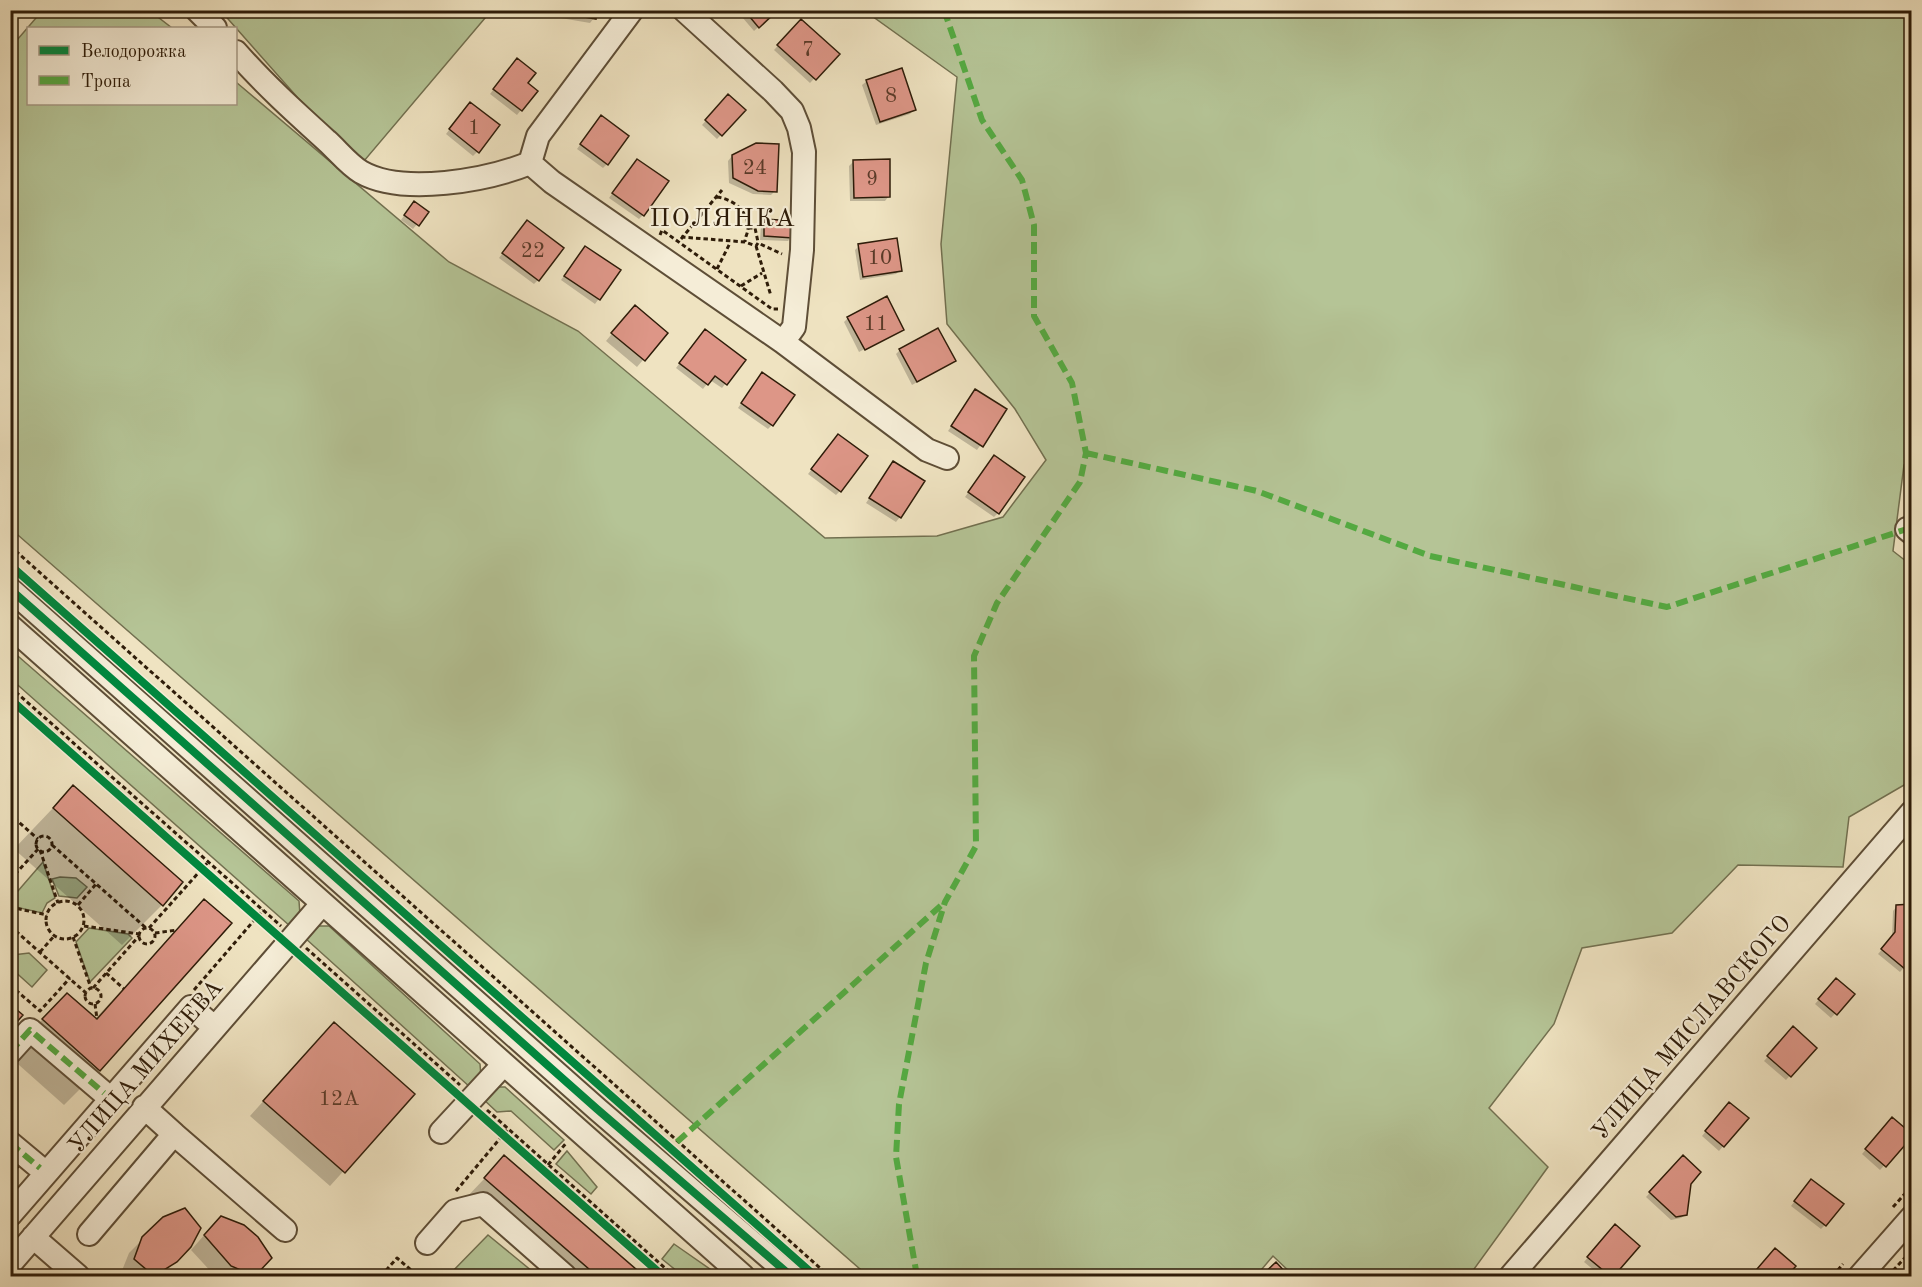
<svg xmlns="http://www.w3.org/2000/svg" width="1922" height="1287" viewBox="0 0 1922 1287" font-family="'Old Standard TT',serif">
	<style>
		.green { fill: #b5c496; stroke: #727050; stroke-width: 1.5 }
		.shadow { fill: #0003 }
		.building { fill: #dd9687; stroke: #2e1c09; stroke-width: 1.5 }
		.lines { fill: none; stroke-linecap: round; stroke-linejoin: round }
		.minor-casing { stroke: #5e4e37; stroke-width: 26 }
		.path { stroke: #2e1c09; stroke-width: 3; stroke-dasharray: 4.5 3; stroke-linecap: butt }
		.minor { stroke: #f5edd7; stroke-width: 22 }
		.quiet { stroke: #54a941; stroke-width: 6; stroke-dasharray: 12 6; stroke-linecap: butt }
		.cycleway-casing { stroke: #f5edd7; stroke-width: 11 }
		.cycleway { stroke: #00873e; stroke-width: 8 }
		.labels { text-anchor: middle; stroke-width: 4.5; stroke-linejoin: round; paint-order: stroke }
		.number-label { font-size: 21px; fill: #5a3a28 }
		.street-label { font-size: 24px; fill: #2e1c09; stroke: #f5edd7 }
		.neighbourhood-label { font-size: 26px; letter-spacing: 1.5px; fill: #2e1c09; stroke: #f5edd7 }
	</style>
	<rect width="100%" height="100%" fill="#efe3c1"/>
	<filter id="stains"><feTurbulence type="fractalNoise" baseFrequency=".00333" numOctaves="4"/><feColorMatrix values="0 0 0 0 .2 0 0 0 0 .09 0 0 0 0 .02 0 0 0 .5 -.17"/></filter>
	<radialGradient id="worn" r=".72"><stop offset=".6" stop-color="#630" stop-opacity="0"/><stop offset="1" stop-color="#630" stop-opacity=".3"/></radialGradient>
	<!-- green -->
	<path class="green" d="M42,11H150L172,28H28V104H236V82L449,262L578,331L825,538L937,536L1003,517L1046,460L1015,409L947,324L941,244L957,77L865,11H1911L1912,461L1904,465L1893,551L1911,565V781L1849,817L1843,867L1738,865L1672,933L1582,948L1554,1024L1489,1108L1548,1167L1469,1276H1294L1273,1256L1256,1276H868L11,529V47Z
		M221,11H491L364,161L298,98Z
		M11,650L299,901L300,915L290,926L11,679Z
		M43,862L55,898L47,903L42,913L11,906V899Z
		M60,877L76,878L87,887L77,898L59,896L52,879Z
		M315,926H329L480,1064L481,1077L471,1088L305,938Z
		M89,928L128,934L132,938L90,982L76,942Z
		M29,953L47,970L32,987L11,968L13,955Z
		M493,1087H505L564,1140L554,1150L511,1111L497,1112L482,1098Z
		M567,1151L597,1187L591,1194L556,1164Z
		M488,1235L538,1276H448Z
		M674,1244L720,1276H683L662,1259Z"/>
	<!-- shadow -->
	<path class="shadow" d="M543,10H595L594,18L590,23L543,15Z
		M736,10H776L754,31Z
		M801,21L837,54L810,83L774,50Z
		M513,64L526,83L536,91L517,115L490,94Z
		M867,81L914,109L910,114L876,125L862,85Z
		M728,96L744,110L717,139L702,125Z
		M466,108L477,152L473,156L446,134Z
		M597,121L607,164L603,168L577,149Z
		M732,156L775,191L771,195L753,194L729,183L728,161Z
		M854,161L889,196L885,201H850L849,166Z
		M633,165L643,215L639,219L609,198Z
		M410,207L427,212L413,229L401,220Z
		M765,221L792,237L788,241L760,240L761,225Z
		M523,226L538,280L534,284L499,258Z
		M859,246L900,270L896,274L860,280L855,250Z
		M581,252L619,271L595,304L561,280Z
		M628,314L666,333L637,367L606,341Z
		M848,318L900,330L859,352L844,322Z
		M701,335L744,360L722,388L710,380L703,389L676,368Z
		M900,350L954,361L912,385L896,354Z
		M758,378L772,425L768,429L738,408Z
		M975,391L1005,410L977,450L948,431Z
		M838,436L840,491L836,495L808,474Z
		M990,462L998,513L994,517L965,497Z
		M890,467L900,517L896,522L866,503Z
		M73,787L162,905L122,945L14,849Z
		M204,901L99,1070L64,1105L10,1057L32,1030L67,995L95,1019Z
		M1897,906L1912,959L1900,972L1878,954L1892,938L1893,911Z
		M1832,984L1853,994L1831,1018L1815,1004Z
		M1789,1033L1815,1048L1786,1080L1764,1061Z
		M320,1038L413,1094L330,1186L250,1116Z
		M1725,1108L1747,1118L1719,1151L1702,1136Z
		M1888,1124L1911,1136L1880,1170L1862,1154Z
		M505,1157L642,1276H553L465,1199Z
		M1683,1157L1686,1214L1681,1218L1671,1220L1646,1197Z
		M1807,1185L1825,1225L1821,1229L1791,1206Z
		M164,1218L176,1261L160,1276H125L121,1273L129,1253Z
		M1611,1231L1638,1246L1612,1276H1601L1584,1262Z
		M207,1232L270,1258L253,1276H215L191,1250Z"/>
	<!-- building -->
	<path class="building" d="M546,10H597L596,19Z
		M744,10H778L759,28Z
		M801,19L840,54L816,80L777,45Z
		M517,58L536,73L528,83L538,91L522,111L493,89Z
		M902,68L916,110L880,122L866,80Z
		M728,94L746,110L722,136L705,120Z
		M470,102L500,125L479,153L449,129Z
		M601,115L629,136L608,165L580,144Z
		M756,143L779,144L777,192L758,191L733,178L732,155Z
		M637,159L669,181L644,216L612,193Z
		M890,159V197L854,198L853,160Z
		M414,201L429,212L419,226L404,215Z
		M764,219L794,221L793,238L764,236Z
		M527,220L564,248L539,281L502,253Z
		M897,238L902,271L863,277L858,244Z
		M585,246L621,270L600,300L564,276Z
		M887,296L904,330L865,350L847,317Z
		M635,305L668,333L645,361L611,333Z
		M938,328L956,361L917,382L899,349Z
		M705,329L746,360L727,385L715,376L708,385L679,363Z
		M762,372L795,395L773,426L741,403Z
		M975,389L1007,409L983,447L951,426Z
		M838,434L868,456L841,492L811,469Z
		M994,455L1025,477L999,514L968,492Z
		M893,461L925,481L901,518L869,498Z
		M73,785L183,882L163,906L53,808Z
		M204,899L232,923L100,1071L42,1019L67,993L97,1019Z
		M1912,904V962L1905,969L1881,949L1895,932L1896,905Z
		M1836,978L1855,994L1837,1015L1818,999Z
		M10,1004L23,1015L10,1030Z
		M334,1022L415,1094L345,1173L263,1101Z
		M1793,1026L1817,1048L1791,1077L1767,1056Z
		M1729,1102L1749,1118L1724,1147L1705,1131Z
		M1892,1117L1912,1134V1137L1886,1167L1865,1149Z
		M10,1155L21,1164L10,1177Z
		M504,1155L644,1276H597L484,1178Z
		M1683,1155L1701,1172L1691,1184L1687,1215L1676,1217L1649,1192Z
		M1811,1179L1844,1204L1826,1226L1794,1201Z
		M185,1208L201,1228L191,1247L177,1262L154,1276L134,1259L142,1237L163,1217Z
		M221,1216L244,1225L258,1237L272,1258L255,1276L231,1266L204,1235Z
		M1615,1224L1640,1246L1614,1276H1610L1587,1257Z
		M1775,1248L1796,1266L1787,1276H1751Z
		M1276,1262L1289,1276H1261Z"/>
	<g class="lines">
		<defs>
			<path id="minor" d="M197,10L215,28
				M684,10L773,91L792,111L799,128L804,152L802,250L794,327L783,342
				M236,52C264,84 295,112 327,141C338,151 349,165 361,172C403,196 488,180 530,163L552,182L783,342L927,450L947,458
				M530,163L538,136L632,10
				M1907,529L1912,533
				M10,589L597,1109L791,1276
				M10,626L743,1276
				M10,1052L30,1030L104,1093
				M441,1132L504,1064
				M174,1134L285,1230
				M10,1143L40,1168
				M10,1215L191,1007L214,1027
				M89,1234L174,1134L144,1107
				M33,1237L78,1276
				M427,1243L455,1211L483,1204L565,1276
				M10,1264L322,904
				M1511,1276L1912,812
				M1860,1276L1912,1217"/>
		</defs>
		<!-- minor casing -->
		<use href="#minor" class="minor-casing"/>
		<!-- path -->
		<path class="path" d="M717,197C732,199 748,210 748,228C748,233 745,237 745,242
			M748,228H755L758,242
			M660,235L662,230L772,309H778
			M681,237L745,242L756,246L758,243L782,254
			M681,239L722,190
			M756,246L771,296
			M717,269L730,243
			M741,286L762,273
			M10,546L829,1276
			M10,687L281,926
			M14,818L38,839
			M36 844a8 8 0 1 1 16 0a8 8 0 1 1-16 0Z
			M52,845L146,928
			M40,850L58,903
			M10,880L38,849
			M46 920a19 19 0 1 1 38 0a19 19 0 1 1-38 0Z
			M78,905L96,884
			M10,907L47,915
			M10,926L86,993
			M84,926L139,934
			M139 936a8 8 0 1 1 16 0a8 8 0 1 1-16 0Z
			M149,928L209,861
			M155,933L177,930
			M73,937L91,988
			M306,948L460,1085
			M40,952L55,935
			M106,973L124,989
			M10,985L40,1011L70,978
			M85 996a8 8 0 1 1 16 0a8 8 0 1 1-16 0Z
			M93,988L139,936
			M194,990L263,910
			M95,1004L97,1019
			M487,1110L674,1276
			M548,1165L567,1142
			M456,1191L508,1129
			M1893,1207L1912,1186
			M381,1276L397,1258L418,1276
			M1833,1276L1843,1264
			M1888,1276L1912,1250"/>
		<!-- minor -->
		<use href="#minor" class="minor"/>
		<!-- quiet -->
		<path class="quiet" d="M1086,453L1257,491L1430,556L1667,607L1907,529
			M10,1052L30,1030L104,1093
			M677,1142L945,902
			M10,1143L40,1168
			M917,1276L896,1157L899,1104L926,963L945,902L976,846L974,656L997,603L1080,482L1086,453L1072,383L1034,316V225L1022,180L982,120L944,10"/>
		<defs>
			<path id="cycleway" d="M10,565L815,1276
				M10,589L597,1109L791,1276
				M10,699L663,1276"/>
		</defs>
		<!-- cycleway casing -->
		<use href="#cycleway" class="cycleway-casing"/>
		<!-- cycleway -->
		<use href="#cycleway" class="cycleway"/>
	</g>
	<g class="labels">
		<!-- number labels -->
		<g class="number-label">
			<text x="808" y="56">7</text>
			<text x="891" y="102">8</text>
			<text x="474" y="134">1</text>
			<text x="755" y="174">24</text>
			<text x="872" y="185">9</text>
			<text x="533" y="257">22</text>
			<text x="880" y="264">10</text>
			<text x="876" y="330">11</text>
			<text x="339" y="1105">12А</text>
		</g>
		<!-- street labels -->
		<g class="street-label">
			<text transform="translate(1691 1027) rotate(-49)" y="8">УЛИЦА МИСЛАВСКОГО</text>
			<text transform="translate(145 1066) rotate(-49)" y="8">УЛИЦА МИХЕЕВА</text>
		</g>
		<!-- neighbourhood labels -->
		<g class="neighbourhood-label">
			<text x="723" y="226">ПОЛЯНКА</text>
		</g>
	</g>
	<!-- margin -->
	<rect width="1922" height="1287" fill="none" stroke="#efe3c1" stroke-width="36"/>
	<rect x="12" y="12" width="1898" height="1263" fill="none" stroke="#2e1c09" stroke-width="3"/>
	<rect x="18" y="18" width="1886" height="1251" fill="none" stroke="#2e1c09" stroke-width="1.5"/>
	<!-- legend -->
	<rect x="27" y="27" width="210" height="78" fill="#f5edd7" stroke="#a59985" stroke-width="1.5"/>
	<rect x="39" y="46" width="30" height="9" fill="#00873e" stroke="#a59985" stroke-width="1.5"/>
	<text x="81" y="57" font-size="18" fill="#2e1c09">Велодорожка</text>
	<rect x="39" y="76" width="30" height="9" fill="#54a941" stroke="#a59985" stroke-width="1.5"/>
	<text x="81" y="87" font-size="18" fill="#2e1c09">Тропа</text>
	<rect width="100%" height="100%" filter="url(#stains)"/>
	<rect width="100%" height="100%" fill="url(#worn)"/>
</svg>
